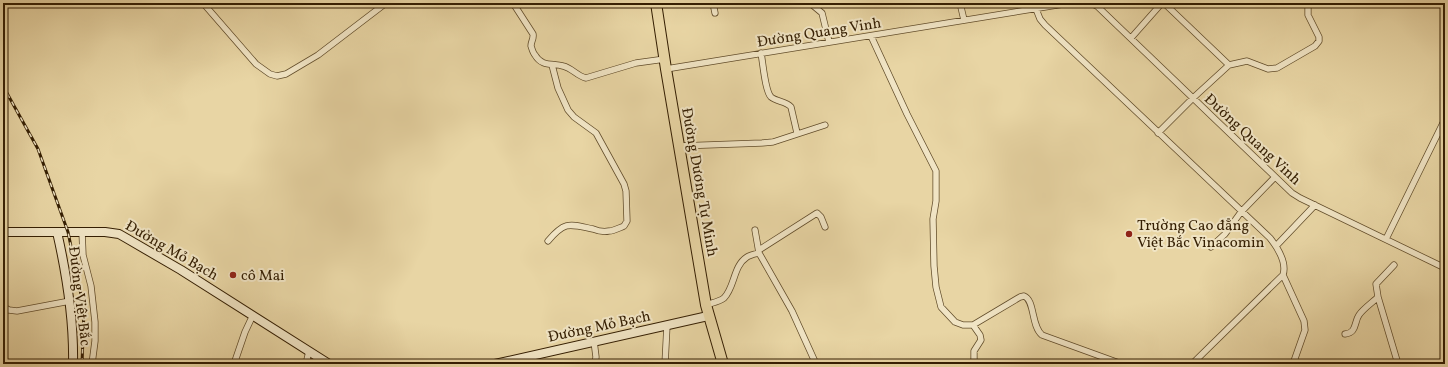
<svg xmlns="http://www.w3.org/2000/svg" width="1448" height="367" viewBox="0 0 1448 367" font-family="Vollkorn,serif">
	<style>
		.lines { fill: none; stroke-linecap: round; stroke-linejoin: round }
		.street-casing { stroke: #614c2a; stroke-width: 7 }
		.secondary-casing { stroke: #341e02; stroke-width: 10 }
		.highway-casing { stroke: #341e02; stroke-width: 12 }
		.street { stroke: #f0e4c4; stroke-width: 5.5 }
		.secondary { stroke: #f0e4c4; stroke-width: 8 }
		.highway { stroke: #e8d5a4; stroke-width: 10 }
		.rail-casing { stroke: #341e02; stroke-width: 3 }
		.rail { stroke: #f0e4c4; stroke-width: 1.5; stroke-dasharray: 4.5; stroke-linecap: butt }
		.poi-dot { fill: #8f2418; stroke: #f0e4c4; stroke-width: 1.5 }
		.labels { text-anchor: middle; stroke-width: 4; stroke-linejoin: round; paint-order: stroke }
		.street-label { font-size: 15px; fill: #341e02; stroke: #f0e4c4 }
		.poi-label { font-size: 15px; fill: #341e02; stroke: #f0e4c4; text-anchor: start }
	</style>
	<rect width="100%" height="100%" fill="#e8d5a4"/>
	<filter id="stains"><feTurbulence type="fractalNoise" baseFrequency=".005" numOctaves="4"/><feColorMatrix values="0 0 0 0 .2 0 0 0 0 .09 0 0 0 0 .02 0 0 0 .5 -.17"/></filter>
	<radialGradient id="worn" r=".72"><stop offset=".6" stop-color="#630" stop-opacity="0"/><stop offset="1" stop-color="#630" stop-opacity=".3"/></radialGradient>
	<g class="lines">
		<defs>
			<path id="street" d="M203,3L256,64L270,74L277,76L286,74L318,55L386,3
				M513,3L533,34C534,39 531,41 531,46C532,49 533,53 535,55C542,67 552,63 563,66C572,68 577,76 586,78L636,63L665,59
				M713,3L715,13
				M810,3L822,13L829,42
				M960,3L964,20
				M1091,3L1097,6L1292,193L1300,198L1445,268
				M1164,3L1229,65
				M1036,9L1040,19L1045,25L1270,238C1277,247 1287,263 1283,275L1192,364
				M871,36L907,114L936,171V201L933,219L934,266L936,287L941,307L955,322L963,325H973L1020,297L1024,296C1035,300 1031,326 1042,335L1122,364
				M1131,38L1162,3
				M761,53C763,63 765,91 771,97C777,102 786,101 791,107L797,133
				M666,69L1070,3
				M1158,133L1193,98L1229,65L1247,61L1268,69L1277,68L1315,46L1319,41V37L1308,15V3
				M679,146L762,143L773,142L825,125
				M755,230L759,253L792,311L816,364
				M82,232L83,255L91,286L95,322V341L92,364
				M1386,239L1445,119
				M548,241C565,221 569,224 593,229C598,231 604,232 609,231C614,231 619,228 624,226L627,221L626,191L624,184L596,133L574,117L568,110L558,88L552,65
				M1276,246L1315,205
				M1211,247L1225,234L1241,212L1275,177
				M759,250L817,213L821,217L825,227
				M1283,275L1304,321L1305,330L1293,364
				M1378,297L1398,364
				M706,305C711,303 719,302 724,298C735,287 733,266 747,257C750,255 755,254 759,253
				M3,307L9,310L17,311L70,301
				M973,325L980,335L981,340L974,351V364
				M1345,334C1357,333 1354,322 1359,315C1364,308 1372,303 1378,297L1376,284L1394,265
				M594,341L596,357L595,364
				M234,364L245,332L253,315
				M306,364L309,351
				M665,364L667,325"/>
			<path id="secondary" d="M3,232H105L119,234L126,238L181,270L329,364
				M57,232C67,276 74,319 73,364
				M495,364L708,316"/>
			<path id="highway" d="M656,3L666,69L706,305L723,364"/>
		</defs>
		<!-- street casing -->
		<use href="#street" class="street-casing"/>
		<!-- secondary casing -->
		<use href="#secondary" class="secondary-casing"/>
		<!-- highway casing -->
		<use href="#highway" class="highway-casing"/>
		<!-- street -->
		<use href="#street" class="street"/>
		<!-- secondary -->
		<use href="#secondary" class="secondary"/>
		<!-- highway -->
		<use href="#highway" class="highway"/>
		<defs>
			<path id="rail" d="M3,86L38,149L68,232L84,309L82,364"/>
		</defs>
		<!-- rail casing -->
		<use href="#rail" class="rail-casing"/>
		<!-- rail -->
		<use href="#rail" class="rail"/>
	</g>
	<!-- markers -->
	<g class="poi-dot">
		<circle cx="1129" cy="234" r="4"/>
		<circle cx="233" cy="275" r="4"/>
	</g>
	<g class="labels">
		<!-- street labels -->
		<g class="street-label">
			<text transform="translate(819 32) rotate(-9)" y="5">Đường Quang Vinh</text>
			<text transform="translate(1253 139) rotate(43)" y="5">Đường Quang Vinh</text>
			<text transform="translate(700 182) rotate(80)" y="5">Đường Dương Tự Minh</text>
			<text transform="translate(172 250) rotate(30)" y="5">Đường Mỏ Bạch</text>
			<text transform="translate(80 296) rotate(83)" y="5">Đường Việt Bắc</text>
			<text transform="translate(599 326) rotate(-12)" y="5">Đường Mỏ Bạch</text>
		</g>
		<!-- poi labels -->
		<g class="poi-label">
			<text x="1137" y="230">Trường Cao đẳng<tspan x="1137" dy="17">Việt Bắc Vinacomin</tspan></text>
			<text x="241" y="280">cô Mai</text>
		</g>
	</g>
	<!-- margin -->
	<rect width="1448" height="367" fill="none" stroke="#e8d5a4" stroke-width="16"/>
	<rect x="4" y="4" width="1440" height="359" fill="none" stroke="#341e02" stroke-width="2"/>
	<rect x="8" y="8" width="1432" height="351" fill="none" stroke="#341e02"/>
	<rect width="100%" height="100%" filter="url(#stains)"/>
	<rect width="100%" height="100%" fill="url(#worn)"/>
</svg>
